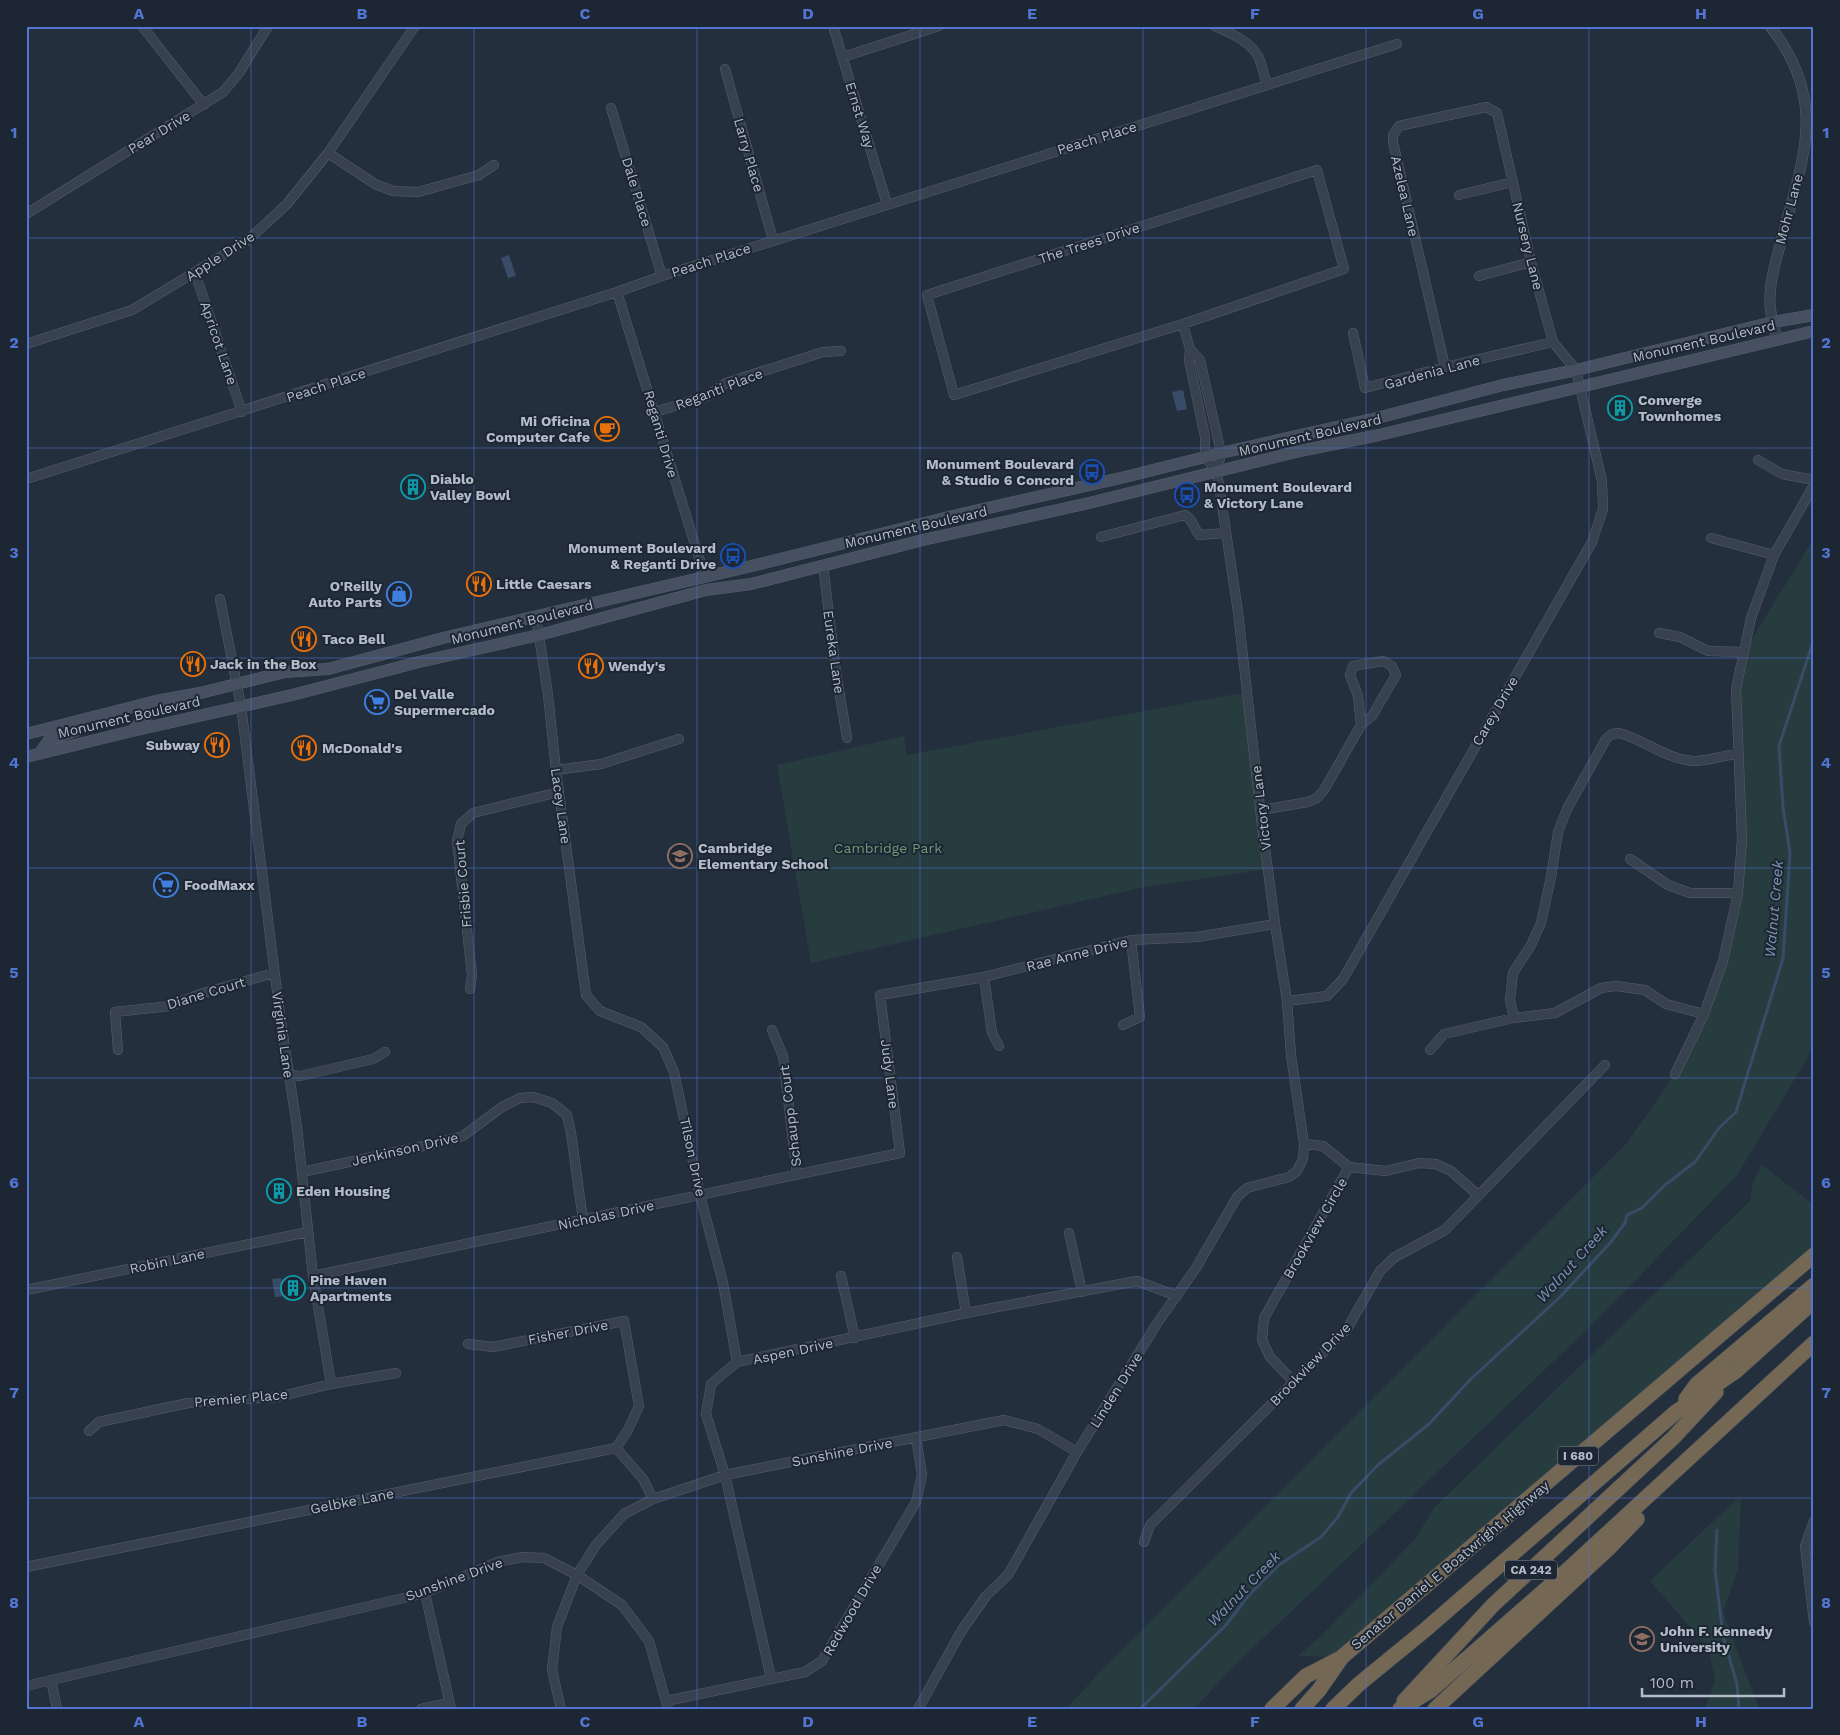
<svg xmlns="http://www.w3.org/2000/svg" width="1840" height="1735" viewBox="0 0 1840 1735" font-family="'Work Sans',sans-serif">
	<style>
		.green { fill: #263c3f }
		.water { fill: #394c67 }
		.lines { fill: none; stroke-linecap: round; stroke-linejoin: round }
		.stream { stroke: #394c67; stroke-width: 3 }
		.minor-casing { stroke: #565f6c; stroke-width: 10 }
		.tertiary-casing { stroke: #565f6c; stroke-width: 11 }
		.secondary-casing { stroke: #565f6c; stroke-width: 12 }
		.motorway-casing { stroke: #434c59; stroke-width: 16 }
		.minor { stroke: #38414e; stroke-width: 9 }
		.tertiary { stroke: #38414e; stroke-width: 10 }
		.secondary { stroke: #465061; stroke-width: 11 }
		.motorway { stroke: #746855; stroke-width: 15 }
		.grid { fill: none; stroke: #5274d3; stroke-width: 1; stroke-opacity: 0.55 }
		.labels { text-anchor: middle; stroke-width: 4; stroke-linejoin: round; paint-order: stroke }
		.shield { fill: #1d2633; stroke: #878f9c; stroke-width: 1 }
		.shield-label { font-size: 12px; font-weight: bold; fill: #b4bcc9 }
		.street-label { font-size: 14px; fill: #b4bcc9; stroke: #1d2633 }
		.poi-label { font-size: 14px; font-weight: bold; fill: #b4bcc9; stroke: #1d2633; text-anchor: start }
		.park-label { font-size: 14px; fill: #6b9a76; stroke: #1d2633 }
		.water-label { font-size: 15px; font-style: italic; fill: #7c92b1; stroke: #1d2633 }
		.neatline { fill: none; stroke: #5274d3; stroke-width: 2 }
		.grid-label { font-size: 16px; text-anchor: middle; font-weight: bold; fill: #5274d3 }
	</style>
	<rect width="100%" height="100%" fill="#242f3e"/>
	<!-- green -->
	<path class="green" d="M1814,538V1042L1806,1060L1737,1175L1599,1318L1232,1668L1194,1709H1066L1101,1671L1627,1143L1675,1074L1723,961L1742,840L1736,689L1744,652Z
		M1247,692L1268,869L1140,888L811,963L777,765L904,736L907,755Z
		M1762,1165L1814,1205V1255L1342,1657L1298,1656L1323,1634L1415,1539L1435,1507L1750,1201L1753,1183Z
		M1741,1495L1738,1569L1723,1612L1759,1709H1705L1715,1681L1709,1649L1650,1581Z"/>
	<!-- water -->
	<path class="water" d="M509,255L516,276L508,278L501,258Z
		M1183,390L1187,409L1177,411L1172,392Z
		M281,1278L284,1296L275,1297L272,1279Z"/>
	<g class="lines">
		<!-- stream -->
		<path class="stream" d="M1717,1530L1715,1570L1723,1636L1737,1684L1739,1709
			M1140,1709L1226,1625L1249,1595L1279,1565L1321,1537L1338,1517L1351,1493L1378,1465L1429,1424L1471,1379L1560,1297L1610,1243L1625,1223L1627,1215L1642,1208L1665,1185L1695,1162L1719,1128L1736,1112L1783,958L1790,853L1783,807L1779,746L1814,639"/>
		<defs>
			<path id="minor" d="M142,26L204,105
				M833,26L887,204
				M1215,26C1230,33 1251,41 1259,58C1262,66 1264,76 1267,84
				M843,57L939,26
				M725,69L773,240
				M611,108L662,276
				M328,153L375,184L393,191L418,192L479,175L494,165
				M1317,170L1344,269L1183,324L954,395L927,295Z
				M1459,195L1513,182
				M26,214L223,92L239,73L268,26
				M195,273L242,412
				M1479,276L1531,262
				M617,292C647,387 675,482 705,577
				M1183,324L1190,349
				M1353,333L1365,388L1445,367L1553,342
				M26,344L132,310L248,240L287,204L328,153L415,26
				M655,412L707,396L726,383L823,352L841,351
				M1758,460L1782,474L1814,480
				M26,479L617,292L662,276L1397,44
				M1101,537L1185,515L1190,519L1199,535L1226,533
				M1711,538L1774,555
				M823,565L836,672L847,738
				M220,599L241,706L280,1015L297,1127L313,1276L331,1384
				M536,617L548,695L556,770L586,995L600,1011L641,1027L663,1047L674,1072L700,1195L723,1283L737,1362
				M1659,633L1680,637L1708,651L1744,652
				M556,770L601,764L679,739
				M1261,810L1308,802L1317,798L1324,790L1361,725L1372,716L1396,675L1392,666L1383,661L1353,666L1350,675L1358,696L1361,725
				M1630,859L1668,885L1690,893H1738
				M984,977L992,1033L999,1046
				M470,989L472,975L457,841L461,824L473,813L559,792
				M1287,1001L1327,996L1343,979L1592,542L1603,509L1602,481L1576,370L1553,342L1531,262L1497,113L1486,107L1399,126L1393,135V142L1445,367
				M1514,1018L1510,1000L1513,973L1531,945L1541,923L1551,877L1558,832L1567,809L1606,739L1612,734L1619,733C1645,740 1667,760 1695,761C1709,761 1724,755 1738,754
				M1123,1025L1140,1017L1131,940
				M772,1030L783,1056L797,1175
				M118,1050L115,1012L170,1006L203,993L274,973
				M1430,1050L1444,1034L1514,1018L1555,1013L1601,988L1616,986L1645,990L1666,1004L1704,1014
				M1675,1074L1704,1014L1723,961L1738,893L1742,840L1736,689L1751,618L1774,555L1814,485
				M288,1075L300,1076L373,1059L385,1052
				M1304,1144L1323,1146L1349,1167
				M302,1172L433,1144L463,1136L502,1107L520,1098L533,1097L552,1103L567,1115L571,1133L583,1220
				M1069,1233L1082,1292
				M957,1257L966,1313
				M313,1276L900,1153L880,995L984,977L1131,940L1197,937L1275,924
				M841,1276L855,1338
				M26,1290L308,1232
				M468,1344L493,1347L624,1321L639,1406L628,1430L616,1448
				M1294,1382L1270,1357L1262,1340L1264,1318L1349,1167L1386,1171L1419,1163L1436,1164L1451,1171L1478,1195
				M89,1431L99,1422L188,1403L278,1397L331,1384L396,1373
				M1814,1521L1805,1546L1814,1622
				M1144,1542L1150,1525L1347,1329L1380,1271L1395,1257L1445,1230L1605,1065
				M26,1567L616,1448L643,1479L653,1499
				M425,1593L451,1709
				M771,1678L725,1475L706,1414L711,1384L737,1362L966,1313L1137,1281L1177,1296
				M51,1680L57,1709
				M26,1686L425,1593L497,1562L523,1557L544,1558L577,1575L596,1545L624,1514L653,1499L725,1475L1004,1420L1038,1429L1077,1452
				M666,1701L805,1672L822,1661L916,1502L922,1475L916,1437
				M421,1709L449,1703
				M561,1709L552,1670L557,1627L577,1575L622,1605L649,1641L668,1709
				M918,1709L962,1630L986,1596L1008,1575L1077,1452L1156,1325L1196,1268L1237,1197L1247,1188L1289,1177L1297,1171L1303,1159L1304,1144L1291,1055L1287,1001L1275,924L1261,817L1238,612L1217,472L1221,453L1200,360L1190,349L1189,360L1205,437V457L1217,472"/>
			<path id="tertiary" d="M1770,26C1830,102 1802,160 1781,242C1775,263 1769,284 1770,305C1771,317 1774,328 1777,339"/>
			<path id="secondary" d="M132,731L149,713L156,701
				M26,734L156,701L200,693L285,672L328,669L443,638L764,563L953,516L1125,477L1221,453L1377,418L1503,385L1576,370L1773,322L1814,315
				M39,754L49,740L75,731L92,721
				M26,757L132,731L292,695L419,662L539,635L706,590L751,584L923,540L1089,503L1300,451L1379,435L1814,331"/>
			<path id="motorway" d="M1686,1399L1697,1384L1814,1285
				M1404,1701L1493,1605L1673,1438L1716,1392
				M1272,1709L1306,1676L1339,1659
				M1302,1709L1319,1690L1342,1657L1814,1255
				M1333,1709L1359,1684L1425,1630L1676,1412L1736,1371L1814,1301
				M1400,1709L1430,1691L1561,1576L1814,1343
				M1435,1709L1608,1549L1637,1519"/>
		</defs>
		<!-- minor casing -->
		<use href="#minor" class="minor-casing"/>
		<!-- tertiary casing -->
		<use href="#tertiary" class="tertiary-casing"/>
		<!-- secondary casing -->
		<use href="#secondary" class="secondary-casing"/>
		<!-- motorway casing -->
		<use href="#motorway" class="motorway-casing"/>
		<!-- minor -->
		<use href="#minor" class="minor"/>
		<!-- tertiary -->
		<use href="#tertiary" class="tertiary"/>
		<!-- secondary -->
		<use href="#secondary" class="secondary"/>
		<!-- motorway -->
		<use href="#motorway" class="motorway"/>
	</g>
	<!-- grid -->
	<path class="grid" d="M251,26V1709M474,26V1709M697,26V1709M920,26V1709M1143,26V1709M1366,26V1709M1589,26V1709M26,238H1814M26,448H1814M26,658H1814M26,868H1814M26,1078H1814M26,1288H1814M26,1498H1814"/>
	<!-- icons -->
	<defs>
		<symbol id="building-ring" viewBox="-11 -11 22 22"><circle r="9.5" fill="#1d2633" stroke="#0f9aa8" stroke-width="1.5"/><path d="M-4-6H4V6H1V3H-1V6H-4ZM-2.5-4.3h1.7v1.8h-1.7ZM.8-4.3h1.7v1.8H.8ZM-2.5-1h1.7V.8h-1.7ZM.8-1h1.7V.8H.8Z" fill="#0f9aa8"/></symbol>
		<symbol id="cafe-ring" viewBox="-11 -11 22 22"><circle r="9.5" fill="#1d2633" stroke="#e8710a" stroke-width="1.5"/><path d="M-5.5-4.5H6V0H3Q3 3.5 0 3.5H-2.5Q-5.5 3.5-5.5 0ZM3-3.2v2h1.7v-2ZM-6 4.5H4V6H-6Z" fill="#e8710a"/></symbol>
		<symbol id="bus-ring" viewBox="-11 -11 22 22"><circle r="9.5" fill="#1d2633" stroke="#1a4fb4" stroke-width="1.5"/><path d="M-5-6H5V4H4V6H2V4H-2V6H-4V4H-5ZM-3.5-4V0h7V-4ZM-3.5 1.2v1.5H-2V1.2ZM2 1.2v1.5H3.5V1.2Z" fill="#1a4fb4"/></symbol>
		<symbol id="restaurant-ring" viewBox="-11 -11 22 22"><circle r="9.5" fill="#1d2633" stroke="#e8710a" stroke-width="1.5"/><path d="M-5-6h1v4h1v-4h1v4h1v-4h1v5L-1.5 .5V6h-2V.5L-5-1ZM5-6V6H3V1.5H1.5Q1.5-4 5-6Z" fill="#e8710a"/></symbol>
		<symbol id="shop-ring" viewBox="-11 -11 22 22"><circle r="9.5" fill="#1d2633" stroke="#3f7fe0" stroke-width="1.5"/><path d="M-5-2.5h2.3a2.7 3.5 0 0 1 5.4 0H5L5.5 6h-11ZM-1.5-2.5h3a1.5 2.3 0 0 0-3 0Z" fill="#3f7fe0"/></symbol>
		<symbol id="supermarket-ring" viewBox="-11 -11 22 22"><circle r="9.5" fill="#1d2633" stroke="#3f7fe0" stroke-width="1.5"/><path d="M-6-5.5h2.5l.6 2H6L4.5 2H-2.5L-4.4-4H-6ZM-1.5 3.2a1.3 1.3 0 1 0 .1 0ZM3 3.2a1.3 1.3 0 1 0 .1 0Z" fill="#3f7fe0"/></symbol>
		<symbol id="school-ring" viewBox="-11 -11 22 22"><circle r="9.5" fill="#1d2633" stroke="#8d6e63" stroke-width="1.5"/><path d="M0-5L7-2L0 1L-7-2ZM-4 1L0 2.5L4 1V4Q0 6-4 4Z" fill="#8d6e63"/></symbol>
		<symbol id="university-ring" viewBox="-11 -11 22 22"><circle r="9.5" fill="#1d2633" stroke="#8d6e63" stroke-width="1.5"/><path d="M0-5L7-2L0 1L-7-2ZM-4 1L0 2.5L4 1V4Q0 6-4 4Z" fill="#8d6e63"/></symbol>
	</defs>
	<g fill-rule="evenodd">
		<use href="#building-ring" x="1606" y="394" width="28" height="28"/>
		<use href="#cafe-ring" x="593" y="415" width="28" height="28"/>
		<use href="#bus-ring" x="1078" y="458" width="28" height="28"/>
		<use href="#building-ring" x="399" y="473" width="28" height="28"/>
		<use href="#bus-ring" x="1173" y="481" width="28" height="28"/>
		<use href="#bus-ring" x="719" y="542" width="28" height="28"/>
		<use href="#restaurant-ring" x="465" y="570" width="28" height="28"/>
		<use href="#shop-ring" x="385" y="580" width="28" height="28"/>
		<use href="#restaurant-ring" x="290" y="625" width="28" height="28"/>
		<use href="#restaurant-ring" x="179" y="650" width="28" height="28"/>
		<use href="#restaurant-ring" x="577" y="652" width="28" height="28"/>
		<use href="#supermarket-ring" x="363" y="688" width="28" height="28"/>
		<use href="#restaurant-ring" x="203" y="731" width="28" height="28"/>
		<use href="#restaurant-ring" x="290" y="734" width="28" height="28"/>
		<use href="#school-ring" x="666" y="842" width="28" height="28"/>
		<use href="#supermarket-ring" x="152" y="871" width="28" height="28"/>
		<use href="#building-ring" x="265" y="1177" width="28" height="28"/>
		<use href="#building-ring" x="279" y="1274" width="28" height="28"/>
		<use href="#university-ring" x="1628" y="1625" width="28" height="28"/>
	</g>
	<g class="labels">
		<!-- shield labels -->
		<g class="shield">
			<rect x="1558" y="1446.5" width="40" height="19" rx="4"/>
			<rect x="1505" y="1560.5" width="52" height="19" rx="4"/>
		</g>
		<g class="shield-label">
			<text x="1578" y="1460">I 680</text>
			<text x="1531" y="1574">CA 242</text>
		</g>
		<!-- street labels -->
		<g class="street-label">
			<text transform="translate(860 115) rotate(73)" y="5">Ernst Way</text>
			<text transform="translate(159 132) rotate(-31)" y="5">Pear Drive</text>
			<text transform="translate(1097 138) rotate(-17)" y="5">Peach Place</text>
			<text transform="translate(749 155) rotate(74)" y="5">Larry Place</text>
			<text transform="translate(637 192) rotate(73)" y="5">Dale Place</text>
			<text transform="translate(1405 196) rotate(77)" y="5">Azelea Lane</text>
			<text transform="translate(1789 209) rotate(-75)" y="5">Mohr Lane</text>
			<text transform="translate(1089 243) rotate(-18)" y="5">The Trees Drive</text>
			<text transform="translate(1528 246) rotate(76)" y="5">Nursery Lane</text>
			<text transform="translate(220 256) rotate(-33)" y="5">Apple Drive</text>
			<text transform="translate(711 260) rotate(-18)" y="5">Peach Place</text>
			<text transform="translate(1704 341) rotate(-13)" y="5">Monument Boulevard</text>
			<text transform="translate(219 343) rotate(71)" y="5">Apricot Lane</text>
			<text transform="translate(1432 372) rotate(-15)" y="5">Gardenia Lane</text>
			<text transform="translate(326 385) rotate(-18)" y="5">Peach Place</text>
			<text transform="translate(719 389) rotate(-21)" y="5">Reganti Place</text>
			<text transform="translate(661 434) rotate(74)" y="5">Reganti Drive</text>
			<text transform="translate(1310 435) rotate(-13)" y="5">Monument Boulevard</text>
			<text transform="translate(916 527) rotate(-13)" y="5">Monument Boulevard</text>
			<text transform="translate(522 622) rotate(-14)" y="5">Monument Boulevard</text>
			<text transform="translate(834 652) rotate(82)" y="5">Eureka Lane</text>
			<text transform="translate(1495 711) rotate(-60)" y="5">Carey Drive</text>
			<text transform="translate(129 717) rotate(-13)" y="5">Monument Boulevard</text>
			<text transform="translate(561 806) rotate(82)" y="5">Lacey Lane</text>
			<text transform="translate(1261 808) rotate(-97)" y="5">Victory Lane</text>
			<text transform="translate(463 884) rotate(-95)" y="5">Frisbie Court</text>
			<text transform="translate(1077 954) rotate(-14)" y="5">Rae Anne Drive</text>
			<text transform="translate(206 993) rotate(-17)" y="5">Diane Court</text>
			<text transform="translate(283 1035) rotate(82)" y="5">Virginia Lane</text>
			<text transform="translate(890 1074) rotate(83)" y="5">Judy Lane</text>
			<text transform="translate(790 1116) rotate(-97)" y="5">Schaupp Court</text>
			<text transform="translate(405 1149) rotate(-13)" y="5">Jenkinson Drive</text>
			<text transform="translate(693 1157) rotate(78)" y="5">Tilson Drive</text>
			<text transform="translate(606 1215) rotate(-12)" y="5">Nicholas Drive</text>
			<text transform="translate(1315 1228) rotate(-60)" y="5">Brookview Circle</text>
			<text transform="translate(167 1261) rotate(-12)" y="5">Robin Lane</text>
			<text transform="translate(568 1332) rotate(-11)" y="5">Fisher Drive</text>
			<text transform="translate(793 1351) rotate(-12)" y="5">Aspen Drive</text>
			<text transform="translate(1310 1364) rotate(-46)" y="5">Brookview Drive</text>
			<text transform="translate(1116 1390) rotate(-58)" y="5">Linden Drive</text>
			<text transform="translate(241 1398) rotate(-5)" y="5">Premier Place</text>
			<text transform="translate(842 1452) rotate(-11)" y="5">Sunshine Drive</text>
			<text transform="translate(352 1501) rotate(-11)" y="5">Gelbke Lane</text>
			<text transform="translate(1450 1565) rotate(-40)" y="5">Senator Daniel E Boatwright Highway</text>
			<text transform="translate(454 1579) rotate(-20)" y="5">Sunshine Drive</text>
			<text transform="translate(852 1610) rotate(-60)" y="5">Redwood Drive</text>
		</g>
		<!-- poi labels -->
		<g class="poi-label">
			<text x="1638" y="405">Converge<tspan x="1638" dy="16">Townhomes</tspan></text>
			<text x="590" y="426" text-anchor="end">Mi Oficina<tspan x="590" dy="16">Computer Cafe</tspan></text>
			<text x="1074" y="469" text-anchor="end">Monument Boulevard<tspan x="1074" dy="16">&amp; Studio 6 Concord</tspan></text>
			<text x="430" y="484">Diablo<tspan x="430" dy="16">Valley Bowl</tspan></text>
			<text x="1204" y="492">Monument Boulevard<tspan x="1204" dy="16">&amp; Victory Lane</tspan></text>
			<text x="716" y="553" text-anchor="end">Monument Boulevard<tspan x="716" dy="16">&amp; Reganti Drive</tspan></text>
			<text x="496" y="589">Little Caesars</text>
			<text x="382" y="591" text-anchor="end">O'Reilly<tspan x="382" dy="16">Auto Parts</tspan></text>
			<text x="322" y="644">Taco Bell</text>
			<text x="210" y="669">Jack in the Box</text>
			<text x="608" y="671">Wendy's</text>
			<text x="394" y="699">Del Valle<tspan x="394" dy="16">Supermercado</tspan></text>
			<text x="200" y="750" text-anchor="end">Subway</text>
			<text x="322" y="753">McDonald's</text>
			<text x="698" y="853">Cambridge<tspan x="698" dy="16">Elementary School</tspan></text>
			<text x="184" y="890">FoodMaxx</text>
			<text x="296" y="1196">Eden Housing</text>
			<text x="310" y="1285">Pine Haven<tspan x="310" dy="16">Apartments</tspan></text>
			<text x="1660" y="1636">John F. Kennedy<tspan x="1660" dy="16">University</tspan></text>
		</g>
		<!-- park labels -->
		<g class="park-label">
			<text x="888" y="853">Cambridge Park</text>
		</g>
		<!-- water labels -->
		<g class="water-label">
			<text transform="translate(1774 909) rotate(-85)" y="5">Walnut Creek</text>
			<text transform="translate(1572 1264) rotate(-48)" y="5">Walnut Creek</text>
			<text transform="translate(1244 1589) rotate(-46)" y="5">Walnut Creek</text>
		</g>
	</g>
	<!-- border -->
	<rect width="1840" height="1735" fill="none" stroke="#1d2633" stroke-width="55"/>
	<!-- scale -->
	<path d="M1642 1688v8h142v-8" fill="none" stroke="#b4bcc9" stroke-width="2.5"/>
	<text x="1650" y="1688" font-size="15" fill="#b4bcc9" stroke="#1d2633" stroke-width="4" paint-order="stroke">100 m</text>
	<rect x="28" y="28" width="1784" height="1680" class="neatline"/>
	<g class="grid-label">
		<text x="139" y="19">A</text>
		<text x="362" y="19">B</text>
		<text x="585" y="19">C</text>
		<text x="808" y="19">D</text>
		<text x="1032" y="19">E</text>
		<text x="1255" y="19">F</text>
		<text x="1478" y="19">G</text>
		<text x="1701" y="19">H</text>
		<text x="14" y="138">1</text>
		<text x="1826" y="138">1</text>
		<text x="14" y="348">2</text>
		<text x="1826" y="348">2</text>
		<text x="14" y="558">3</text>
		<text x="1826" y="558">3</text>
		<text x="14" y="768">4</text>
		<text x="1826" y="768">4</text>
		<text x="14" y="978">5</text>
		<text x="1826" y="978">5</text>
		<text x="14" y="1188">6</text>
		<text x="1826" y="1188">6</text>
		<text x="14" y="1398">7</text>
		<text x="1826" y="1398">7</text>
		<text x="14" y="1608">8</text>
		<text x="1826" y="1608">8</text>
		<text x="139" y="1727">A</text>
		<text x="362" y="1727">B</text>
		<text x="585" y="1727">C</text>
		<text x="808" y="1727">D</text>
		<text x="1032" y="1727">E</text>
		<text x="1255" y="1727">F</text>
		<text x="1478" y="1727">G</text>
		<text x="1701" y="1727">H</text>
	</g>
</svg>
